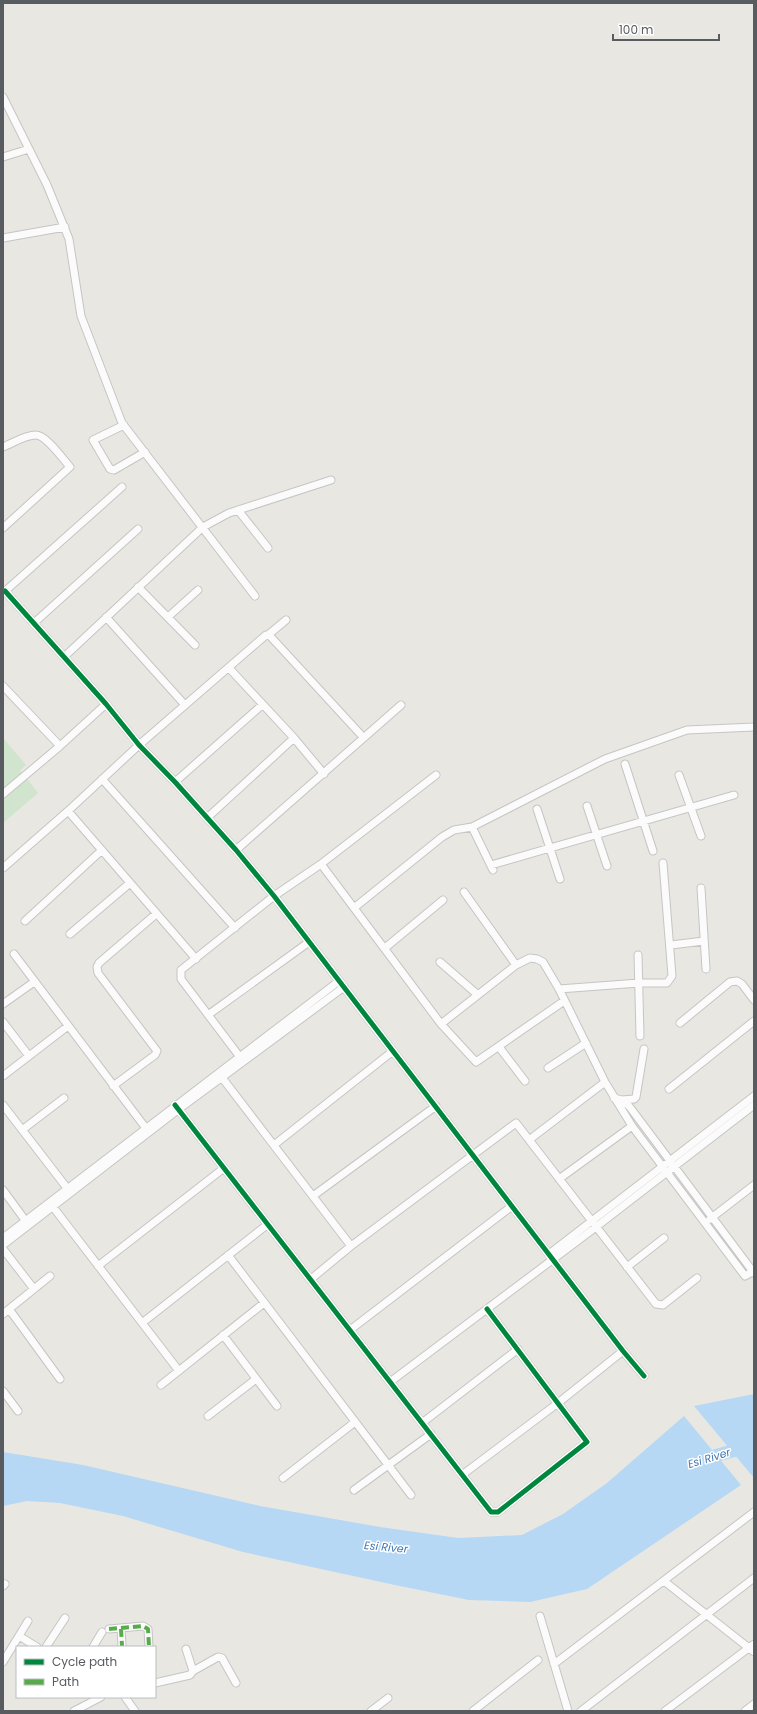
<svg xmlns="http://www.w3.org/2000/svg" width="757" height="1714" viewBox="0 0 757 1714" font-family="Poppins,sans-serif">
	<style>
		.green { fill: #d0e4ce }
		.water { fill: #b6d8f4 }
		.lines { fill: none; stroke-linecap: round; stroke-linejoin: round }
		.river { stroke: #b6d8f4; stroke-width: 13 }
		.minor-casing { stroke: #c5c5c4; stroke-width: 9 }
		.minor { stroke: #fcfbfb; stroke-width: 7 }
		.quiet { stroke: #58ab4b; stroke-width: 4; stroke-dasharray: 8 4; stroke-linecap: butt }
		.cycleway-casing { stroke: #fff; stroke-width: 8 }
		.cycleway { stroke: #00873e; stroke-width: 5 }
		.labels { text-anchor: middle; stroke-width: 3; stroke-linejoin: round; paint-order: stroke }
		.water-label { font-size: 11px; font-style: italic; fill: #4278b3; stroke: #fff }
	</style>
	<rect width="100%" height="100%" fill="#e8e7e2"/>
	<!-- green -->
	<path class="green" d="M3,738L26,765L20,770L38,793L3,823Z"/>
	<!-- water -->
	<path class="water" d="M754,1394V1478L694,1406Z
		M684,1416L741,1485L587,1589L530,1602L469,1600L395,1585L243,1552L123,1516L60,1503L27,1501L3,1506V1452L83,1465L260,1506L380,1527L458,1538L522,1535L563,1514L607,1483Z"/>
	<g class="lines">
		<!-- river -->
		<path class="river" d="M700,1460L754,1445"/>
		<defs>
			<path id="minor" d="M3,97L47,185L69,239L81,316L122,423L255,596
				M3,157L29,149
				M3,238L65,227
				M124,425L93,440L110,469L114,470L145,452
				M3,447C13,443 25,435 36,435C46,435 63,459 70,467L3,528
				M238,510L268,548
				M138,587L195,645
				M5,591L106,704L139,745L175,782L236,850L274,896L623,1351L644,1376
				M3,593L122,487
				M106,617L185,705
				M168,617L198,590
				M34,623L138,529
				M268,635L286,620
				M64,657L203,527L229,513L331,480
				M229,668L294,738L324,774
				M3,686L60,746
				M625,764L653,851
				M679,775L701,836
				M102,779L235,928
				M175,782L262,705
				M3,794L60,746L106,704
				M587,806L607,866
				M537,809L560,879
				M68,811L196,959
				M207,818L294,738
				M236,850L401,705
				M321,864L354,908L442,837L454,830L472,827
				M491,865L734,795
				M3,868L68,811L139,745L266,635L270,636L363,737
				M493,870L472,827L605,759L687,730L754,727
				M701,888L706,969
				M354,908L441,1024L476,1062L564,1001
				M25,921L102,850
				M70,934L130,883
				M671,945L704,941
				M385,948L443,900
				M14,954L145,1127
				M638,955L640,1036
				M440,962L478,995
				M516,965L530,958L537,959L543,962L559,989L605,1082L632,1126L745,1276L754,1271
				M559,989L639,983H667L672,976L663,863
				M3,1004L34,982
				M208,1015L309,942
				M3,1022L29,1056
				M680,1023L730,982L737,981L742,984L754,1000
				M441,1024L516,965L464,892
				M499,1047L525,1081
				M243,1061L181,979V970L274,896L321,864L436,775
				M548,1068L586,1043
				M220,1075L351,1246
				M3,1076L68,1026
				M113,1086L155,1055L157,1051L98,973L97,967L99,963L156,914
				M669,1089L754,1021
				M614,1098L622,1100L629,1106L754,1273
				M622,1100L634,1099L636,1097L644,1049
				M3,1105L67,1188
				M175,1105L491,1512H498L587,1442L487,1309
				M22,1130L64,1098
				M529,1140L605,1082
				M274,1145L393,1051
				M559,1179L632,1126
				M3,1190L25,1220
				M313,1196L436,1106
				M50,1203L179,1371
				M710,1219L754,1185
				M3,1238L339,981
				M3,1245L179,1109L344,987
				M3,1249L34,1289
				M549,1254L754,1096
				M228,1255L411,1495
				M98,1266L224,1168
				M627,1267L664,1238
				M311,1279L351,1246L516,1123L656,1304L663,1305L697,1278
				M9,1309L60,1379
				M3,1314L50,1276
				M142,1323L268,1224
				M350,1330L512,1206
				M223,1335L277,1406
				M390,1382L596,1227L754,1105
				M161,1385L264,1303
				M3,1391L18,1411
				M208,1416L256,1379
				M422,1423L518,1349
				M462,1475L558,1403L623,1351
				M283,1478L355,1422
				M354,1490L431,1434
				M664,1581L754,1652
				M3,1586L5,1584
				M540,1616L568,1711
				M109,1629L143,1626L148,1629L149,1647
				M121,1629L122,1646
				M19,1636L37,1647
				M46,1647L65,1618
				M93,1647L102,1632
				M3,1662L28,1621
				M554,1664L754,1512
				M193,1671L218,1657L222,1658L236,1683
				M155,1683L190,1675L193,1671L186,1649
				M125,1697L135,1711
				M74,1711L101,1697
				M371,1711L388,1698
				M473,1711L538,1660
				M581,1711L754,1578
				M665,1711L754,1644
				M745,1711L754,1704"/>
		</defs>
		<!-- minor casing -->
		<use href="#minor" class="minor-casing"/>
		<!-- minor -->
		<use href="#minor" class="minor"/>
		<!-- quiet -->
		<path class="quiet" d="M109,1629L143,1626L148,1629L149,1647
			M121,1629L122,1646"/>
		<defs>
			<path id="cycleway" d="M5,591L106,704L139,745L175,782L236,850L274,896L623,1351L644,1376
				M175,1105L491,1512H498L587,1442L487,1309"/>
		</defs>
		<!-- cycleway casing -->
		<use href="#cycleway" class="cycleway-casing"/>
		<!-- cycleway -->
		<use href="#cycleway" class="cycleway"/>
	</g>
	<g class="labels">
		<!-- water labels -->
		<g class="water-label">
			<text transform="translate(709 1458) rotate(-17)" y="4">Esi River</text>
			<text transform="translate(386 1547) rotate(5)" y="4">Esi River</text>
		</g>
	</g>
	<!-- border -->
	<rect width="757" height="1714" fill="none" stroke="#585c60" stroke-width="8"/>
	<!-- legend -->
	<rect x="16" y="1646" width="140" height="52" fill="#ffffff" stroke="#bcbebf"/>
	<rect x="24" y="1659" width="20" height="6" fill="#00873e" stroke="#bcbebf"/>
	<text x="52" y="1666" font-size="12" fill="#585c60">Cycle path</text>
	<rect x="24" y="1679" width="20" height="6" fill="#58ab4b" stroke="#bcbebf"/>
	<text x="52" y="1686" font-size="12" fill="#585c60">Path</text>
	<!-- scale -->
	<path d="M613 34v6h106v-6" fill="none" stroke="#585c60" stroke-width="2"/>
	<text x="619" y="34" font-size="12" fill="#585c60" stroke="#ffffff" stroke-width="3" paint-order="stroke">100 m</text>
</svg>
